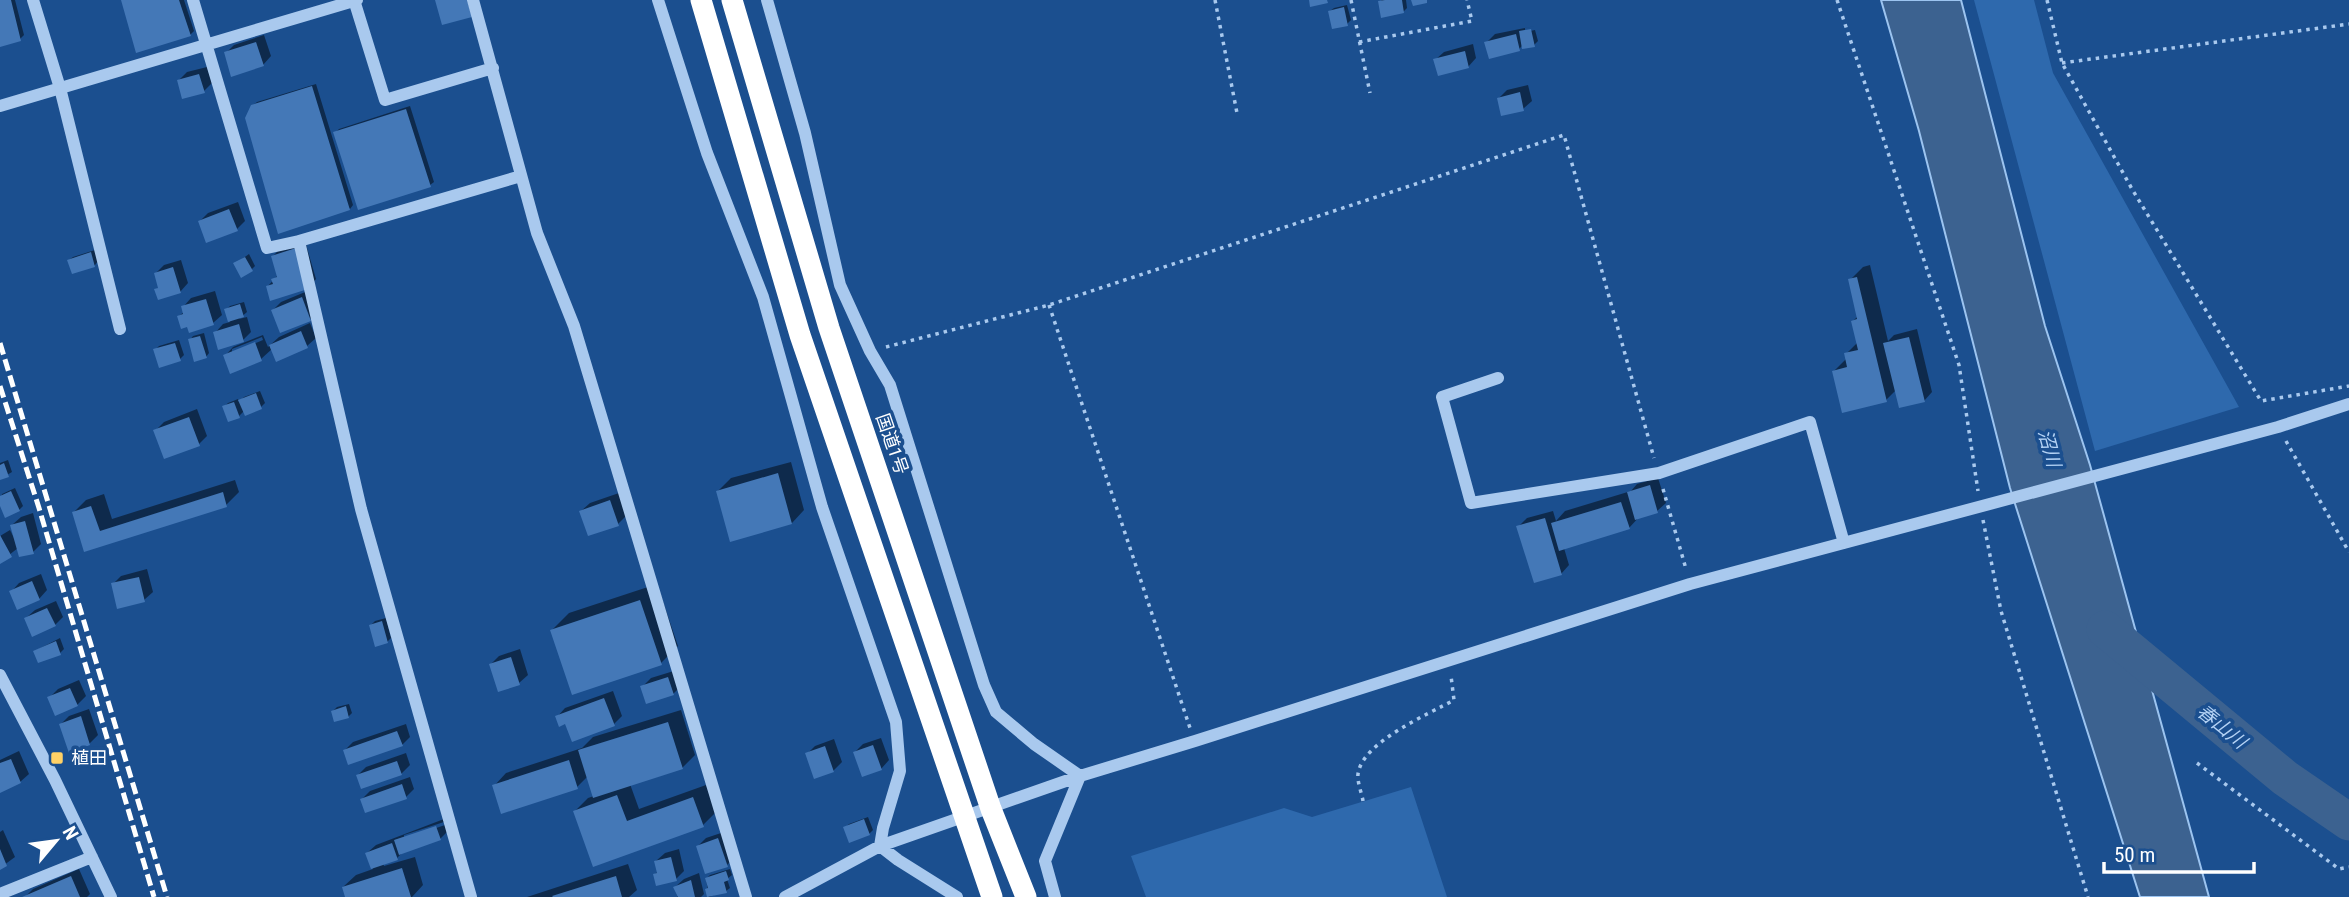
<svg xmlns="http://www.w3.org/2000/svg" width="2349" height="897" viewBox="0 0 2349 897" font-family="'Roboto Condensed','Noto Sans JP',sans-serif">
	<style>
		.green { fill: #2e69ad }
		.water { fill: #3c6290; stroke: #9cc4f0; stroke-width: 2 }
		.shadow { fill: #0007; fill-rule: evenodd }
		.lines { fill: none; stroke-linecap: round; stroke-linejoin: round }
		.river { stroke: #3c6290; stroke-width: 37 }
		.building { fill: #4478b7 }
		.path { stroke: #a9c9ee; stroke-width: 3.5; stroke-dasharray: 3.5 5; stroke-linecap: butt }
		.minor { stroke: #a9c9ee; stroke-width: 12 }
		.highway { stroke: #fff; stroke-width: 21 }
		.rail { stroke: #fff; stroke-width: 5; stroke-dasharray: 12 5; stroke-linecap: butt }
		.poi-dot { fill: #ffd166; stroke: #1b4f8f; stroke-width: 2.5 }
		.labels { text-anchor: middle; stroke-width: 7; stroke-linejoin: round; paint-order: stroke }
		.street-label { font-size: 18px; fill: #fff; stroke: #1b4f8f }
		.poi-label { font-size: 18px; fill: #fff; stroke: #1b4f8f; text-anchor: start }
		.water-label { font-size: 19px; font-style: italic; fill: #b5d3f5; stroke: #1b4f8f }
	</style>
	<rect width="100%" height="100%" fill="#1b4f8f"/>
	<!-- green -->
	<path class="green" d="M1974,0H2034L2053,73L2239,407L2095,451Z
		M1411,787L1447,897H1146L1131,856L1284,808L1312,817Z"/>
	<!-- water -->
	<path class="water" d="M1881,0H1961L2045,326L2090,465L2209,897H2140L2010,488L1919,131Z"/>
	<!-- shadow -->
	<path class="shadow" d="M0,0H15L24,35L20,39L0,45Z
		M123,0H184L194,31L190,35Z
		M1382,0H1406L1407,8L1404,11L1380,2Z
		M1347,5L1351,20L1347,24L1330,11L1334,8Z
		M1535,26L1525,28V32L1535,30L1538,41L1534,45H1523L1519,49L1486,43L1495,34Z
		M264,35L271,56L263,65L226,53L234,45Z
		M1473,44L1476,58L1468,67L1435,60L1444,52Z
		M207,67L212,83L204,91L178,81L187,72Z
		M316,84L353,205L350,209L252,106L257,102Z
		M1528,85L1532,101L1523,109L1499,98L1507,90Z
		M410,106L434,182L430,185L335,133L339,129Z
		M238,202L245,221L237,229L200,221L208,213Z
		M305,241L316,279L308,288L268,286L278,275L273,256L281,248Z
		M95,250L98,261L95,265L73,272L69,260L73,257Z
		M249,254L255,266L251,270L235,264Z
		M181,260L188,283L180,292L156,290L160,286L156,273L164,265Z
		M1870,265L1888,341L1894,335L1917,329L1932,392L1924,401L1896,390L1886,400L1833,372L1847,358L1846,354L1858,342L1853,321L1858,316L1850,280L1863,267Z
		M310,290L318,311L310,319L273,310L281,302Z
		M215,291L222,315L213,323L179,316L184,312L183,307L191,298Z
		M244,302L247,312L239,319L247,317L251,332L242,341L215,333L223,324L230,322L226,310L230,306Z
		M310,323L316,338L307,346L277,360L272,349L261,359L231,371L225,356L233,347L263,335L268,347L279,337ZM262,337L263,340L232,353V349Z
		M204,333L209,353L206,357L190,340L193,336Z
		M179,340L184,355L180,359L155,350L159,346Z
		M260,391L265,403L261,407L244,411L239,416L224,407L228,403L238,399L239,402L244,397Z
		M197,409L207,436L199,444L155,431L164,422Z
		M8,460L12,472L0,479V463Z
		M791,462L804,510L792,523L718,491L731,478Z
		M1658,478L1666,503L1657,511L1640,516L1629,528L1564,548L1569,565L1561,574L1518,527L1527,518L1553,511L1556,521L1565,511L1631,491L1637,484Z
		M235,480L239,492L226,505L85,550L74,512L86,500L104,494L112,519Z
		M15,488L23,506L19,510L0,502L2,494Z
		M619,493L626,516L618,524L581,511L590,503Z
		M33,513L41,544L33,552L18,548L0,562V536L10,530L14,538L12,525L21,517Z
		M147,569L153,592L144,600L113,584L121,576Z
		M41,574L47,590L39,599L11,592L19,583Z
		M657,584L678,646L661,663L552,630L569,613Z
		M56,601L63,617L55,625L26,618L35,610Z
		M386,618L391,638L387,642L371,625L375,621Z
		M60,638L64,649L60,653L35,651Z
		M520,649L528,675L519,683L491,664L499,656Z
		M677,670L682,685L673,694L642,687L651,678Z
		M79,680L86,696L77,705L49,698L58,689Z
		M613,691L622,716L614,724L566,722L557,717L565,708Z
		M349,704L352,713L348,717L333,711L337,707Z
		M89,709L98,735L89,744L61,724L69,716Z
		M681,710L695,755L682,768L630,784L639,809L706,785L716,812L703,825L594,865L575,811L588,798L594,796L588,776L577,787L494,786L506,773L582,748L593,737Z
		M406,724L410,737L402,745L345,750L353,742Z
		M881,738L889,760L881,769L855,752L863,744Z
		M834,739L842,762L833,771L807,754L815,746Z
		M19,751L29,774L20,782L0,791V760Z
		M406,753L410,765L401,774L358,775L366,767Z
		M410,777L414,789L406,797L362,799L370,791Z
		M868,817L873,830L869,834L845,828L849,824Z
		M444,819L448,831L440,839L404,851L397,858L383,863L384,866L415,857L423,885L412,897H346L343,887L356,875L373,869L367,853L376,845ZM444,822L445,825L404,839V835Z
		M3,830L15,857L0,868V832Z
		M727,831L735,857L727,865L698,846L706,838Z
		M679,849L684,871L676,879L655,874L659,871L656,861L665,853Z
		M628,864L637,890L629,897H527Z
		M79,869L90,894L87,897H25L33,889Z
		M730,869L732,875L727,879L730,888L726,891L709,897L706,879L710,875Z
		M699,873L704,894L701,897H677L679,895L675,887L684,879Z"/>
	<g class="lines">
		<!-- river -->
		<path class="river" d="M2105,629L2285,778L2349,822"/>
	</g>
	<!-- building -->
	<path class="building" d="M0,0H11L21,41L0,47Z
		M121,0H179L191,36L136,53Z
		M435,0H467L472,17L442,25Z
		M1309,0H1327L1328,3L1310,7Z
		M1385,0H1402L1404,13L1381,18L1378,1Z
		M1411,0H1427V3L1413,6Z
		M1344,7L1348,26L1332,29L1328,11Z
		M1531,29L1535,47L1522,49L1519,31Z
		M1516,34L1520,51L1489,59L1484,42Z
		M256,42L264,66L231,77L224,52Z
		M1465,51L1469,68L1438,76L1433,59Z
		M199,74L205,93L182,99L177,80Z
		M312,86L350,210L278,234L245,118L251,105Z
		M1520,92L1524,111L1501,116L1497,98Z
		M406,109L431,187L358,210L333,132Z
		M229,209L238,231L206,243L198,221Z
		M296,248L308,289L270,301L266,286L273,284L271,279L277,277L271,256Z
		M91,252L95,267L72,274L67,260Z
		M245,257L253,271L241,278L233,263Z
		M173,267L181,293L158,300L154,289L158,288L154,273Z
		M1857,277L1887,402L1842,413L1832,371L1847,367L1844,353L1858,350L1851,321L1857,319L1848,279Z
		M302,297L311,321L280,333L271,310Z
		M206,299L214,325L189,333L187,327L181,329L177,316L183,314L181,306Z
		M240,304L244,317L228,322L224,309Z
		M239,324L244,342L218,350L213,332Z
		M301,331L308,348L276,362L269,345Z
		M200,336L207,358L194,362L188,339Z
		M1909,337L1925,402L1899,408L1883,343Z
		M255,342L262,361L230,374L223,355Z
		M175,343L181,361L159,368L153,349Z
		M256,393L262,409L245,416L238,400Z
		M234,402L240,418L228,422L222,406Z
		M189,417L200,446L164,459L153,430Z
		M4,463L9,477L0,480V465Z
		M778,473L792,524L730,542L716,491Z
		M1650,485L1658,513L1635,520L1627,492Z
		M11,491L20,511L5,518L0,506V496Z
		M223,492L227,507L84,552L72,512L91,506L100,531Z
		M610,500L619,526L588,536L579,511Z
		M1621,502L1630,529L1559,551L1551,523Z
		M1545,518L1562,575L1534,583L1516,526Z
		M25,521L34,554L19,557L10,525Z
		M0,535L12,557L0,564Z
		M139,577L145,602L117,609L111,583Z
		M32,581L40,600L17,610L9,591Z
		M640,600L662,665L572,695L550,630Z
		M47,608L56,626L32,637L24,618Z
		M382,621L388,643L375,647L369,625Z
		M56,641L61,655L38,663L33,651Z
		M511,657L520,685L498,692L489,664Z
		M668,677L674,695L646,704L640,686Z
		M70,688L78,706L55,716L47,697Z
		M604,698L615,726L572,742L565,724L559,727L555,716Z
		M346,706L349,718L334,722L331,711Z
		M81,716L90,745L69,753L59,724Z
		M668,722L683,769L593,798L578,750Z
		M397,731L403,746L348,765L343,750Z
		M873,745L882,770L862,777L853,752Z
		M825,746L834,772L814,779L805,753Z
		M11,759L21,783L0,793V763Z
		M569,760L578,789L501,814L492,785Z
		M397,761L402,775L361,789L356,775Z
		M402,784L407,799L365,813L360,799Z
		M617,795L627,821L693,797L704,827L593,867L573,811Z
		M864,819L870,835L849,843L843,827Z
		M436,826L441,840L399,855L394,840Z
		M718,838L728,867L705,874L696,846Z
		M392,843L398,860L371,869L365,853Z
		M0,849L7,866L0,870Z
		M671,857L677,881L656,886L653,874L657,873L654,861Z
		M402,868L411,897H345L342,887Z
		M726,871L729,880L724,882L727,893L707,897L705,889L708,888L705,878Z
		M71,876L80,897H22Z
		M616,876L622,897H553L552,896Z
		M691,880L695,897H678L673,887Z"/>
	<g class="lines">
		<!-- path -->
		<path class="path" d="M1215,0L1237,113
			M1351,0L1370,93
			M1837,0L1959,365L1978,491
			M2047,0L2062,63L2132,189L2261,401L2349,386
			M1359,42L1472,21L1467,0
			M2062,63L2349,24
			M1049,305L1190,728
			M886,347L1049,305L1564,135L1654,458
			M2286,441L2349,552
			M1663,489L1686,569
			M1983,520L2001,611L2088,897
			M2197,763L2339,869L2349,867
			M1363,801C1362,794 1357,782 1358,774C1362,742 1429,714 1454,700L1451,676"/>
		<!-- minor -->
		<path class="minor" d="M33,0L60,88L120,329
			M193,0L267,248L299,241L361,509L471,897
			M354,0L385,100L493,68
			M473,0L537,233L574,326L746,897
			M658,0L707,153L763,297L822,507L896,722L900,771L883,828L880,846L898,860L957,897
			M767,0L805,133L840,285L870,351L890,385L984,685L996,712L1034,744L1080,776
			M0,106L357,0
			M299,241L521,176
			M1498,378L1442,397L1471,503L1659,473L1810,422L1844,543
			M0,675L55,780L111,897
			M0,894L92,857
			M785,897L880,846L1080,776L1195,741L1690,584L2278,427L2349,404
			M1055,897L1045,861L1080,776"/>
		<!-- highway -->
		<path class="highway" d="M701,0L800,335L992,897
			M732,0L829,328L991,809L1026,897"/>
		<!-- rail -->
		<path class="rail" d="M0,343L167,897
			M0,386L39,508L154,897"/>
	</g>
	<!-- markers -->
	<rect class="poi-dot" x="50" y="751" width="14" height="14" rx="3.5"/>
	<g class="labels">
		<!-- street labels -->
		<g class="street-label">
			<text transform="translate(892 444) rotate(71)" y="6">国道1号</text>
		</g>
		<!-- poi labels -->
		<g class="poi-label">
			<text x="71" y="764">植田</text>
		</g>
		<!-- water labels -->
		<g class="water-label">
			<text transform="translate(2050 448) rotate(75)" y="7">沼川</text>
			<text transform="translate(2222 726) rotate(39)" y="7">春山川</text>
		</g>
	</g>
	<!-- north arrow -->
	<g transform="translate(56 841) rotate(61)" stroke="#1b4f8f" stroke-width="5" paint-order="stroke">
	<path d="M0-5L12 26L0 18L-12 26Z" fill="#ffffff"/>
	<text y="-10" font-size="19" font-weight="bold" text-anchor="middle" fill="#ffffff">N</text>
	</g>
	<!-- scale -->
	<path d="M2104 862v10h150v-10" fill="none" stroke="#ffffff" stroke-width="3.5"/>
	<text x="2114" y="862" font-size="21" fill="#ffffff" stroke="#1b4f8f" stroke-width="5" paint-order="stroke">50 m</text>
</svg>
